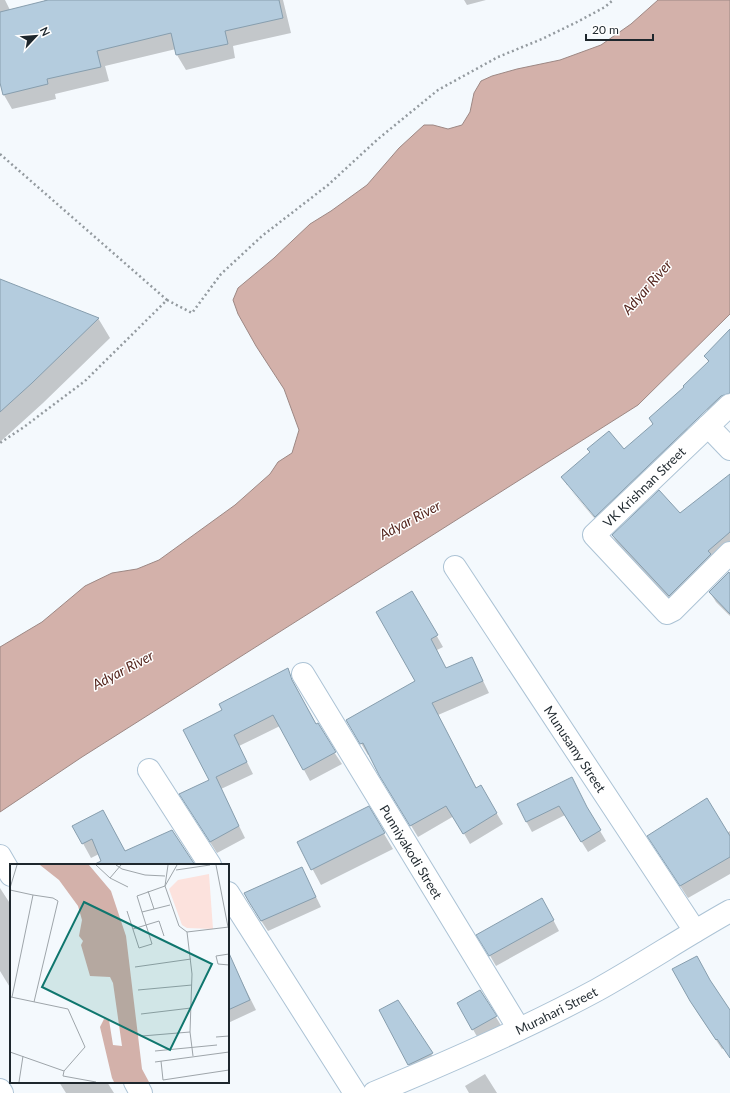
<svg xmlns="http://www.w3.org/2000/svg" width="730" height="1093" viewBox="0 0 730 1093" font-family="Lato,sans-serif">
	<style>
		.water { fill: #d3b1aa; stroke: #9d8884 }
		.shadow { fill: #0003 }
		.building { fill: #b4ccde; stroke: #879eae }
		.lines { fill: none; stroke-linecap: round; stroke-linejoin: round }
		.minor-casing { stroke: #acc3d5; stroke-width: 24 }
		.path { stroke: #939a9f; stroke-width: 2.5; stroke-dasharray: 2 3; stroke-linecap: butt }
		.minor { stroke: #fff; stroke-width: 22 }
		.labels { text-anchor: middle; stroke-width: 3; stroke-linejoin: round; paint-order: stroke }
		.street-label { font-size: 13px; fill: #1e272d; stroke: #fff }
		.water-label { font-size: 14px; font-style: italic; fill: #54251d; stroke: #fff }
		.inset-road { fill: none; stroke: #9ea5aa; stroke-width: 1 }
		.view { fill: #0f766e; fill-opacity: 0.15; stroke: #0f766e; stroke-width: 2 }
		.inset-edge { fill: none; stroke: #1e272d; stroke-width: 2 }
	</style>
	<rect width="100%" height="100%" fill="#f4f9fd"/>
	<!-- water -->
	<path class="water" d="M658,0H730V314L638,405L82,757L0,812V647L42,622L85,586L112,573L137,569L159,560L235,505L270,474L278,462L292,453L299,430L284,389L256,346L238,314L233,300L238,288L274,258L310,224L331,211L367,185L399,148L424,125H433L448,129L462,125L470,112L474,93L481,81L492,76L517,69L560,60L601,45L631,24Z"/>
	<!-- shadow -->
	<path class="shadow" d="M0,0H5L10,10L45,2L44,0H283L291,33L233,46L235,58L186,70L177,55L176,49L105,66L109,81L55,94L56,99L12,109L4,95L2,85H0Z
		M464,0H486L467,5Z
		M0,280L98,318L110,338L43,403L0,442Z
		M730,347V405L715,418L693,394L709,363L705,356Z
		M650,418L687,428L693,438L601,526L567,486L598,521L599,520L569,485H567L562,477L624,451L653,425Z
		M730,482V547L675,606L619,546L613,536L680,515Z
		M730,575V616L716,602L710,592Z
		M412,592L443,647L437,650L446,669L472,658L489,693L438,715L477,789L481,787L503,824L470,844L454,816L418,837L387,786L370,754L368,755L347,720L417,681Z
		M287,670L316,725L342,764L310,781L280,726L239,746L253,774L221,789L245,838L217,853L187,806L211,780L223,711Z
		M571,778L590,814L606,841L588,852L565,815L532,832L526,821Z
		M368,807L393,849L321,885L298,842Z
		M74,827L125,852L195,865H104L99,854L91,858Z
		M730,831V874L688,898L656,849L727,833Z
		M302,868L321,907L268,931L256,913Z
		M0,888L11,905V989L0,971Z
		M548,910L559,931L496,966L478,935Z
		M673,970L710,982L730,1012V1058L724,1048L722,1049L697,1012Z
		M237,972L256,1010L228,1023V976Z
		M480,991L502,1027L479,1040L458,1003Z
		M397,1002L438,1064L415,1075L380,1011Z
		M485,1074L497,1093H469L465,1086Z
		M59,1082H107L114,1093H66Z"/>
	<!-- building -->
	<path class="building" d="M48,0H279L283,18L225,31L228,44L176,55L171,33L97,51L101,67L47,79L48,84L3,95L0,83V12Z
		M0,279L99,318L32,383L0,412Z
		M730,329V393L721,396L595,517L561,477L590,452L587,449L609,431L624,449L653,424L649,418L684,387L683,386L709,361L704,356Z
		M730,474V532L708,551L711,554L669,596L612,535L659,490L680,513Z
		M729,572L730,574V614L709,592Z
		M412,591L438,635L431,639L446,668L472,657L483,681L432,703L476,788L481,785L497,813L463,834L446,806L410,826L379,775L363,743L360,744L346,720L415,681L376,612Z
		M288,668L292,680L316,724L318,723L336,752L303,770L273,715L234,735L247,762L216,777L239,826L210,842L179,794L209,780L183,730L222,710L219,704Z
		M572,777L587,807L601,830L581,842L559,806L526,822L517,804Z
		M707,798L730,836V857L680,886L647,836Z
		M369,806L385,833L311,870L297,842Z
		M103,810L125,851L172,830L195,865H93L101,861L92,839L82,844L72,826Z
		M302,867L316,897L261,921L249,902L244,893Z
		M542,898L554,920L489,956L476,935Z
		M228,951L250,1000L228,1010Z
		M697,956L710,980L730,1010V1058L717,1039L716,1040L690,1001L672,969Z
		M480,990L497,1016L472,1030L457,1003Z
		M398,1000L433,1053L408,1065L379,1010Z"/>
	<g class="lines">
		<defs>
			<g id="minor">
				<path d="M730,405L594,535L667,613L673,610L730,553"/>
				<path d="M708,426L730,449"/>
				<path id="s1" d="M455,567L695,931"/>
				<path id="s2" d="M303,674L519,1029"/>
				<path d="M149,770L210,865"/>
				<path d="M0,856L11,875"/>
				<path d="M228,893L355,1093"/>
				<path d="M135,1082L141,1093"/>
				<path d="M0,1090L2,1093"/>
				<path id="s3" d="M374,1093C449,1062 525,1029 597,990C642,965 685,936 730,911"/>
			</g>
		</defs>
		<!-- minor casing -->
		<use href="#minor" class="minor-casing"/>
		<!-- path -->
		<path class="path" d="M0,154L167,300L85,381L24,427L0,443
			M167,300L192,313L221,274L262,236L328,185L378,139L438,90L498,57L542,39L577,22L605,7L613,0"/>
		<!-- minor -->
		<use href="#minor" class="minor"/>
	</g>
	<g class="labels">
		<!-- street labels -->
		<g class="street-label">
			<text transform="translate(644 487) rotate(-44)" y="5">VK Krishnan Street</text>
			<text dy="5" stroke="none"><textPath href="#s1" startOffset="218">Munusamy Street</textPath></text>
			<text dy="5" stroke="none"><textPath href="#s2" startOffset="208">Punniyakodi Street</textPath></text>
			<text dy="5" stroke="none"><textPath href="#s3" startOffset="200">Murahari Street</textPath></text>
		</g>
		<!-- water labels -->
		<g class="water-label">
			<text transform="translate(647 287) rotate(-49)" y="5">Adyar River</text>
			<text transform="translate(410 520) rotate(-28)" y="5">Adyar River</text>
			<text transform="translate(123 670) rotate(-28)" y="5">Adyar River</text>
		</g>
	</g>
	<!-- overview -->
	<g transform="translate(10 864)">
		<rect width="219" height="219" fill="#f4f9fd"/>
		<path d="M199,10L203,65L177,64L172,61L159,25L168,16Z" fill="#fce2dd"/>
		<path d="M30,1H79L101,27L116,72L132,205L139,218H104L102,214L90,163L94,155L99,156L103,181L112,182L103,119L100,113L80,112L71,81L73,77L69,72L72,56L68,42L49,16Z" fill="#d3b1aa"/>
		<path class="inset-road" d="M86,1L100,14L118,23M106,1L112,5L135,11L155,12M158,1L155,22L169,62L177,68M206,1L218,63M166,6L200,1M100,14L111,1M0,24L7,1M0,26L23,31M138,27L144,45M117,47L129,84L142,80L127,32L155,22L167,1M132,48L160,41M123,65L149,57L154,72M177,68L182,110L180,168L183,192M177,68L219,63M219,90L206,92L208,100L219,101M125,103L181,95M128,126L182,121M2,133L23,31L43,34L48,37L24,138M131,150L181,144M132,172L180,168M206,173L219,172M145,187L207,181M0,188L54,207L75,183L58,145L1,133M219,189V149M151,197L153,216L219,206M145,198L219,188M54,207L53,212L86,218M9,218L13,192"/>
		<path class="view" d="M74,38L202,100L160,186L32,123Z"/>
		<rect width="219" height="219" class="inset-edge"/>
	</g>
	<!-- north arrow -->
	<g transform="translate(36 36) rotate(64)" stroke="#ffffff" stroke-width="3" paint-order="stroke">
	<path d="M0-3L7 15L0 10L-7 15Z" fill="#1e272d"/>
	<text y="-6" font-size="11" font-weight="bold" text-anchor="middle" fill="#1e272d">N</text>
	</g>
	<!-- scale -->
	<path d="M586 34v6h67v-6" fill="none" stroke="#1e272d" stroke-width="2"/>
	<text x="592" y="34" font-size="12" fill="#1e272d" stroke="#ffffff" stroke-width="3" paint-order="stroke">20 m</text>
</svg>
